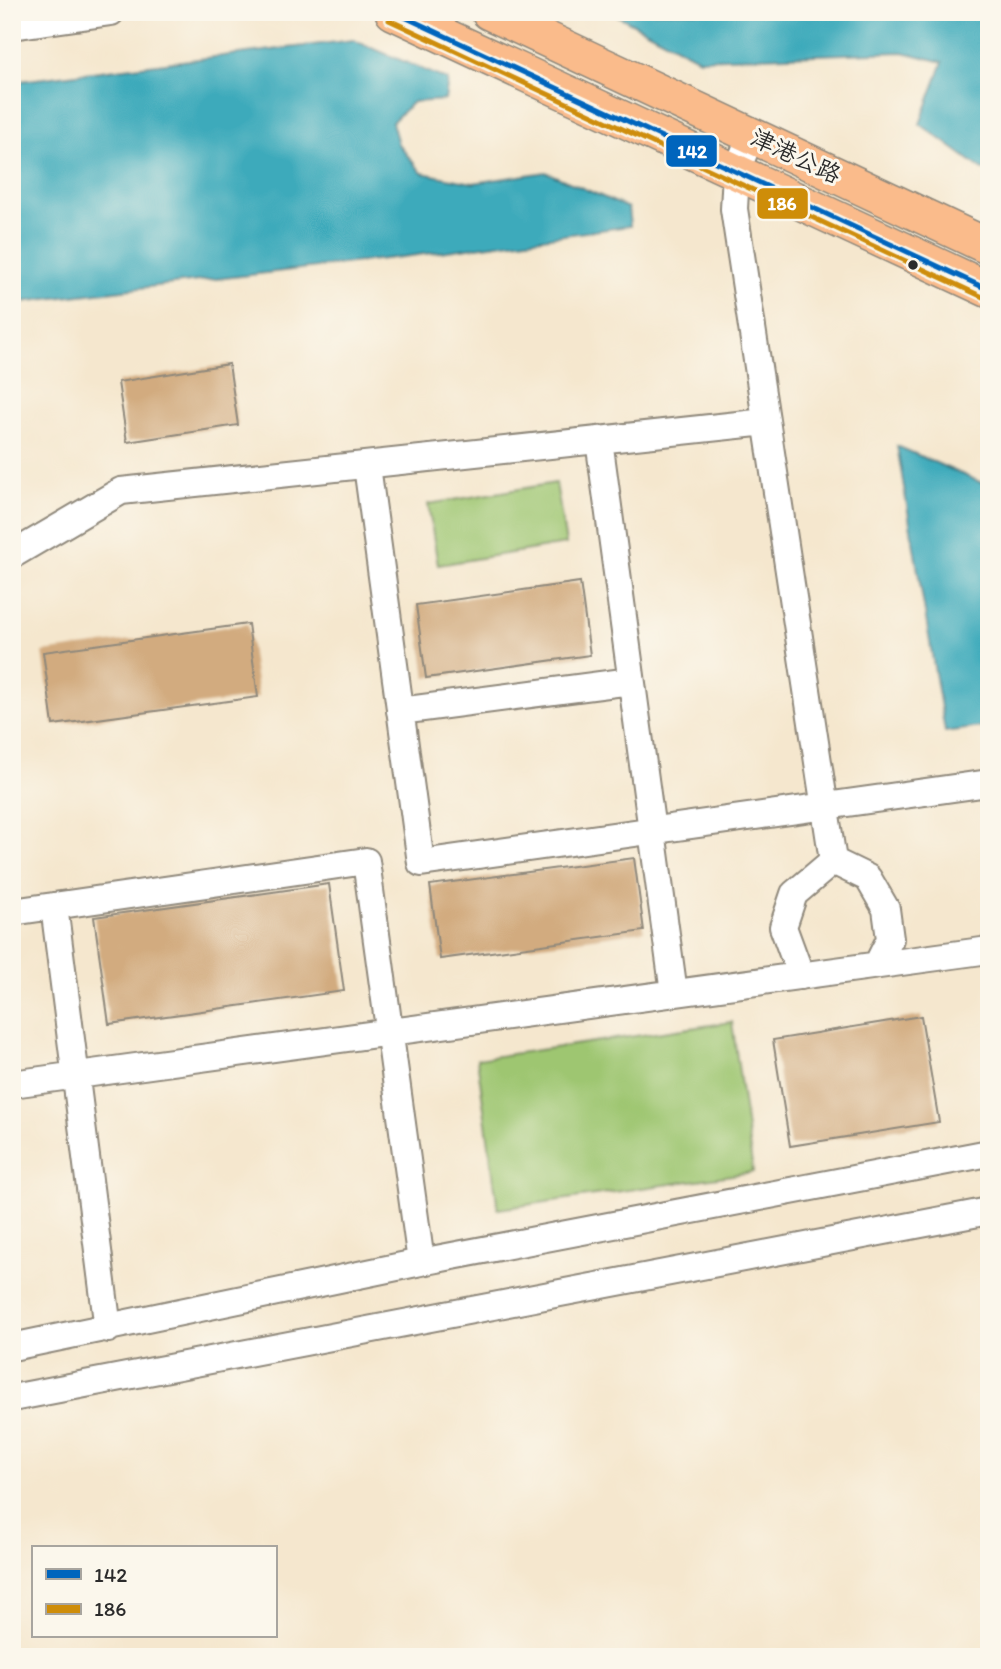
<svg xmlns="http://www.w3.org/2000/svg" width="1001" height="1669" viewBox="0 0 1001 1669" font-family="Itim,'LXGW WenKai TC',sans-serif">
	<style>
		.green { fill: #9ec671; stroke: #64784e; stroke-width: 2 }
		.water { fill: #3caabb; stroke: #346a73; stroke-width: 2 }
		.building { fill: #d2ab7f }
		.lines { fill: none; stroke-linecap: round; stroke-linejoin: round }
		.minor-casing { stroke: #90897c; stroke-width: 30 }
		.major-casing { stroke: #90897c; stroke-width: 38 }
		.minor { stroke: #fff; stroke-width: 26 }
		.major { stroke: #fabb8b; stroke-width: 35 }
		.bus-1-casing { stroke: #fbf7ec; stroke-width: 10 }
		.bus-2-casing { stroke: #fbf7ec; stroke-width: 10 }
		.bus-1 { stroke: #0065bd; stroke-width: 5 }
		.bus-2 { stroke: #ce8d09; stroke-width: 5 }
		.bus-dot { fill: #2b2b2b; stroke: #fbf7ec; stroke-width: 2.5 }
		.labels { text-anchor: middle; stroke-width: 6; stroke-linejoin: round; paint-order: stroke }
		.street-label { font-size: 24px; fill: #2b2b2b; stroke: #fbf7ec }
		.line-badge { stroke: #fbf7ec; stroke-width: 2.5 }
		.badge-label { font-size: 19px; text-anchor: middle; font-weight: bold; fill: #fff }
	</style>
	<rect width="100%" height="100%" fill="#fbf7ec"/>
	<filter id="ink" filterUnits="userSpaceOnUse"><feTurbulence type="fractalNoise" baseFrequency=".0143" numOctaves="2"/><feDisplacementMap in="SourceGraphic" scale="14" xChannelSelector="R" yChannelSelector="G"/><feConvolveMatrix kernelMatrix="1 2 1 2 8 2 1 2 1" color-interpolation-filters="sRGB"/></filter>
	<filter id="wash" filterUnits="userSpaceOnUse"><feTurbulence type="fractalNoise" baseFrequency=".00686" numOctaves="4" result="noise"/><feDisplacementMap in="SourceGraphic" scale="28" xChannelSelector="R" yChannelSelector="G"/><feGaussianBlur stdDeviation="1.57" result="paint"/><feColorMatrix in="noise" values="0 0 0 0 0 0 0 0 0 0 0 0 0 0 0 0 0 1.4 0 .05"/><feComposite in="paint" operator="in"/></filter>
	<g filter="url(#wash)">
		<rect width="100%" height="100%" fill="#f5e7ce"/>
		<!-- green -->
		<path class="green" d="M556,483L566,544L438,565L428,504Z
			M732,1022L753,1172L498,1209L477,1059Z"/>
		<!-- water -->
		<path class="water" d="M611,12H989V169L983,170L920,124L943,62L903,52L699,59Z
			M353,40L448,80L445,100L413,102L392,122L398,144L422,173L473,183L546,172L628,208L630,226L410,256L12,303V82Z
			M897,446L989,486V726L945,732Z"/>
		<g id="blocks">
			<!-- building -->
			<path class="building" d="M229,364L238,425L127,442L118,382Z
				M580,582L590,655L426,678L416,605Z
				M248,624L258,697L53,725L43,652Z
				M634,858L644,931L440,959L430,885Z
				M329,884L344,991L109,1024L94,917Z
				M921,1016L939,1122L790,1146L773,1040Z"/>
		</g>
	</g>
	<g filter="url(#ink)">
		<use href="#blocks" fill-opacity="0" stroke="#90897c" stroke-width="2"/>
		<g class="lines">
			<defs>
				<path id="minor" d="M12,26L111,12
					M751,136L736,172L734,209L833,861
					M599,440L674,993
					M367,466L421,863L989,783
					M12,555L121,491L766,422
					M400,711L631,681
					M54,906L108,1329
					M12,912L366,861L421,1262
					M801,976L783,927L794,894L833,861L868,878L886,909L890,939L877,965
					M12,1084L989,950
					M12,1347L421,1262L989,1153
					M12,1398L989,1211"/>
				<path id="major" d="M393,12L989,290
					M489,12L989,247"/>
			</defs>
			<!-- minor casing -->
			<use href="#minor" class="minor-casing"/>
			<!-- major casing -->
			<use href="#major" class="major-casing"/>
			<!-- minor -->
			<use href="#minor" class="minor"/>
			<!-- major -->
			<use href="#major" class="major"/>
			<defs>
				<path id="bus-1" d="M394,12L989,290"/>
				<path id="bus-2" d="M389,20L985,298"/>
			</defs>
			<!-- bus-1 casing -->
			<use href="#bus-1" class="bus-1-casing"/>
			<!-- bus-2 casing -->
			<use href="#bus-2" class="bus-2-casing"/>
			<!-- bus-1 -->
			<use href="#bus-1" class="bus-1"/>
			<!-- bus-2 -->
			<use href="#bus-2" class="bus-2"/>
		</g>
	</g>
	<!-- markers -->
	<circle class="bus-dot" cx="913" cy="265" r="6"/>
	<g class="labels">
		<!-- street labels -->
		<g class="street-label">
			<text transform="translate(796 156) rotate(25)" y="8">津港公路</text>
		</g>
	</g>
	<g class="line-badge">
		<rect x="665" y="134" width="53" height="34" rx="7" fill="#0065bd"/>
		<rect x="756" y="187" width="53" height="33" rx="7" fill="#ce8d09"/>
	</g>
	<g class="badge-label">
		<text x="692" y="158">142</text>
		<text x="782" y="210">186</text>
	</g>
	<!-- margin -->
	<rect width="1001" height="1669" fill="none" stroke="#fbf7ec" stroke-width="42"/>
	<!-- legend -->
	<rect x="32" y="1546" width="245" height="91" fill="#fbf7ec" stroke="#a8a59f" stroke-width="2"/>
	<rect x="46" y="1569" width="35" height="10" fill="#0065bd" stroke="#a8a59f" stroke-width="2"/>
	<text x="94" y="1582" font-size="21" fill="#2b2b2b">142</text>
	<rect x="46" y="1604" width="35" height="10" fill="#ce8d09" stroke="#a8a59f" stroke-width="2"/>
	<text x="94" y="1616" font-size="21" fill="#2b2b2b">186</text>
</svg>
